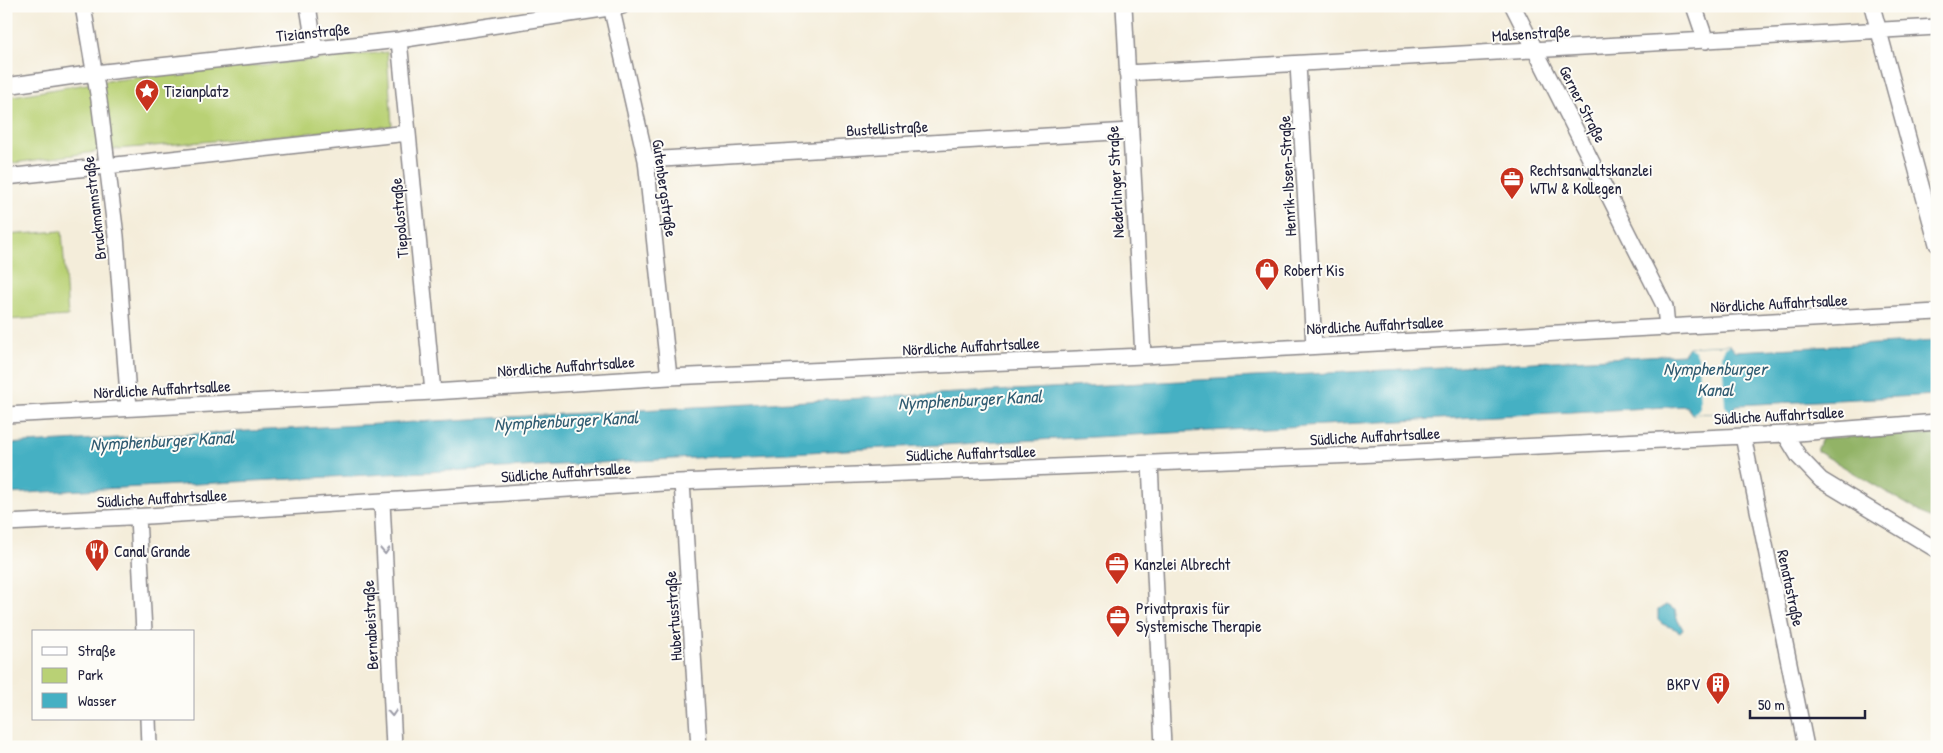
<svg xmlns="http://www.w3.org/2000/svg" width="1943" height="753" viewBox="0 0 1943 753" font-family="'Patrick Hand',sans-serif">
	<style>
		.green { fill: #b9d175; stroke: #6e7a58 }
		.forest { fill: #92b366; stroke: #5a6a50 }
		.water { fill: #45b0c3; stroke: #34697f }
		.pier { fill: #f4edda }
		.lines { fill: none; stroke-linecap: round; stroke-linejoin: round }
		.street-casing { stroke: #8b888a; stroke-width: 18 }
		.street { stroke: #fff; stroke-width: 15 }
		.oneway { stroke: #9c9ca7 }
		.labels { text-anchor: middle; stroke-width: 4; stroke-linejoin: round; paint-order: stroke }
		.street-label { font-size: 16px; fill: #22223b; stroke: #fdfcf7 }
		.poi-label { font-size: 16px; fill: #22223b; stroke: #fdfcf7; text-anchor: start }
		.water-label { font-size: 18px; font-style: italic; fill: #305b71; stroke: #fdfcf7 }
	</style>
	<rect width="100%" height="100%" fill="#fdfcf7"/>
	<filter id="ink" filterUnits="userSpaceOnUse"><feTurbulence type="fractalNoise" baseFrequency=".02" numOctaves="2"/><feDisplacementMap in="SourceGraphic" scale="10" xChannelSelector="R" yChannelSelector="G"/><feConvolveMatrix kernelMatrix="1 2 1 2 8 2 1 2 1" color-interpolation-filters="sRGB"/></filter>
	<filter id="wash" filterUnits="userSpaceOnUse"><feTurbulence type="fractalNoise" baseFrequency=".0096" numOctaves="4" result="noise"/><feDisplacementMap in="SourceGraphic" scale="20" xChannelSelector="R" yChannelSelector="G"/><feGaussianBlur stdDeviation="1.12" result="paint"/><feColorMatrix in="noise" values="0 0 0 0 0 0 0 0 0 0 0 0 0 0 0 0 0 1.4 0 .05"/><feComposite in="paint" operator="in"/></filter>
	<g filter="url(#wash)">
		<rect width="100%" height="100%" fill="#f4edda"/>
		<!-- green -->
		<path class="green" d="M387,52L392,126L117,149L6,164V97L106,81Z
			M62,231L68,316L6,320V235Z"/>
		<!-- forest -->
		<path class="forest" d="M1937,434V522L1817,451L1822,438Z"/>
		<!-- water -->
		<path class="water" d="M1937,341V395L1737,405L1731,412L1692,414L1686,406L6,494V444L1684,354L1689,347L1730,345L1735,351Z
			M1666,605L1675,610L1677,619L1683,629L1680,632C1673,626 1663,627 1658,620V610Z"/>
		<!-- pier -->
		<path class="pier" d="M1730,345L1725,348L1722,354L1725,406L1731,412L1692,414L1697,411L1700,407L1698,356L1695,351L1689,347Z"/>
	</g>
	<g filter="url(#ink)">
		<g class="lines">
			<defs>
				<path id="street" d="M83,6L99,100L116,236L129,408
					M308,6L315,50
					M611,6L646,160L669,377
					M1124,6L1143,356
					M1513,6L1665,307L1667,328
					M1694,6L1706,41
					M1872,6L1937,244
					M399,40L433,392
					M1298,64L1314,346
					M1127,73L1937,27
					M6,86L95,73L399,40L622,6
					M646,160L1130,131
					M6,177L408,133
					M6,415L433,392L669,377L1143,356L1937,312
					M1785,434L1799,457L1821,480L1937,550
					M1743,436L1806,747
					M1150,463L1163,747
					M682,482L699,747
					M382,502L394,747
					M138,517L144,632
					M6,523L148,516L679,482L1355,455L1785,434L1937,422
					M148,719L149,747"/>
			</defs>
			<!-- street casing -->
			<use href="#street" class="street-casing"/>
			<!-- street -->
			<use href="#street" class="street"/>
		</g>
		<!-- one-way arrows -->
		<defs><path id="oneway-chevron" d="M-2-3.5L2.5 0L-2 3.5" fill="none" stroke-width="1.6" stroke-linecap="round" stroke-linejoin="round" transform="scale(1.25)"/></defs>
		<g class="oneway">
			<use href="#oneway-chevron" transform="translate(385 551) rotate(87)"/>
			<use href="#oneway-chevron" transform="translate(392 713) rotate(87)"/>
		</g>
	</g>
	<!-- icons -->
	<defs>
		<symbol id="sight-pin" viewBox="-11 -11 22 30"><path d="M0 17L-7.5 6A9.5 9.5 0 1 1 7.5 6Z" fill="#c8321e" stroke="#fdfcf7"/><path d="M0-6L1.8-2.2L6-1.7L2.9 1.2L3.7 5.4L0 3.3L-3.7 5.4L-2.9 1.2L-6-1.7L-1.8-2.2Z" fill="#fff"/></symbol>
		<symbol id="office-pin" viewBox="-11 -11 22 30"><path d="M0 17L-7.5 6A9.5 9.5 0 1 1 7.5 6Z" fill="#c8321e" stroke="#fdfcf7"/><path d="M-6-3h4V-5.5h4V-3h4V5H-6ZM-1-4.5V-3h2v-1.5ZM-6 0V1H6V0Z" fill="#fff"/></symbol>
		<symbol id="shop-pin" viewBox="-11 -11 22 30"><path d="M0 17L-7.5 6A9.5 9.5 0 1 1 7.5 6Z" fill="#c8321e" stroke="#fdfcf7"/><path d="M-5-2.5h2.3a2.7 3.5 0 0 1 5.4 0H5L5.5 6h-11ZM-1.5-2.5h3a1.5 2.3 0 0 0-3 0Z" fill="#fff"/></symbol>
		<symbol id="restaurant-pin" viewBox="-11 -11 22 30"><path d="M0 17L-7.5 6A9.5 9.5 0 1 1 7.5 6Z" fill="#c8321e" stroke="#fdfcf7"/><path d="M-5-6h1v4h1v-4h1v4h1v-4h1v5L-1.5 .5V6h-2V.5L-5-1ZM5-6V6H3V1.5H1.5Q1.5-4 5-6Z" fill="#fff"/></symbol>
		<symbol id="building-pin" viewBox="-11 -11 22 30"><path d="M0 17L-7.5 6A9.5 9.5 0 1 1 7.5 6Z" fill="#c8321e" stroke="#fdfcf7"/><path d="M-4-6H4V6H1V3H-1V6H-4ZM-2.5-4.3h1.7v1.8h-1.7ZM.8-4.3h1.7v1.8H.8ZM-2.5-1h1.7V.8h-1.7ZM.8-1h1.7V.8H.8Z" fill="#fff"/></symbol>
	</defs>
	<g fill-rule="evenodd">
		<use href="#sight-pin" x="133" y="77" width="28" height="38"/>
		<use href="#office-pin" x="1498" y="165" width="28" height="38"/>
		<use href="#shop-pin" x="1253" y="256" width="28" height="38"/>
		<use href="#restaurant-pin" x="83" y="537" width="28" height="38"/>
		<use href="#office-pin" x="1103" y="550" width="28" height="38"/>
		<use href="#office-pin" x="1104" y="603" width="28" height="38"/>
		<use href="#building-pin" x="1704" y="670" width="28" height="38"/>
	</g>
	<g class="labels">
		<!-- street labels -->
		<g class="street-label">
			<text transform="translate(313 32) rotate(-6)" y="6">Tizianstraße</text>
			<text transform="translate(1531 33) rotate(-4)" y="6">Malsenstraße</text>
			<text transform="translate(1583 104) rotate(63)" y="6">Gerner Straße</text>
			<text transform="translate(887 128) rotate(-3)" y="6">Bustellistraße</text>
			<text transform="translate(1287 176) rotate(-93)" y="6">Henrik-Ibsen-Straße</text>
			<text transform="translate(1115 182) rotate(-93)" y="6">Nederlinger Straße</text>
			<text transform="translate(665 188) rotate(82)" y="6">Gutenbergstraße</text>
			<text transform="translate(94 208) rotate(-97)" y="6">Bruckmannstraße</text>
			<text transform="translate(399 218) rotate(-95)" y="6">Tiepolostraße</text>
			<text transform="translate(1779 303) rotate(-3)" y="6">Nördliche Auffahrtsallee</text>
			<text transform="translate(1375 325) rotate(-3)" y="6">Nördliche Auffahrtsallee</text>
			<text transform="translate(971 346) rotate(-3)" y="6">Nördliche Auffahrtsallee</text>
			<text transform="translate(566 366) rotate(-4)" y="6">Nördliche Auffahrtsallee</text>
			<text transform="translate(162 389) rotate(-3)" y="6">Nördliche Auffahrtsallee</text>
			<text transform="translate(1779 415) rotate(-3)" y="6">Südliche Auffahrtsallee</text>
			<text transform="translate(1375 436) rotate(-3)" y="6">Südliche Auffahrtsallee</text>
			<text transform="translate(971 453) rotate(-2)" y="6">Südliche Auffahrtsallee</text>
			<text transform="translate(566 472) rotate(-4)" y="6">Südliche Auffahrtsallee</text>
			<text transform="translate(162 498) rotate(-3)" y="6">Südliche Auffahrtsallee</text>
			<text transform="translate(1791 588) rotate(78)" y="6">Renatastraße</text>
			<text transform="translate(673 616) rotate(-94)" y="6">Hubertusstraße</text>
			<text transform="translate(370 625) rotate(-93)" y="6">Bernabeistraße</text>
		</g>
		<!-- poi labels -->
		<g class="poi-label">
			<text x="164" y="97">Tizianplatz</text>
			<text x="1530" y="176">Rechtsanwaltskanzlei<tspan x="1530" dy="18">WTW &amp; Kollegen</tspan></text>
			<text x="1284" y="276">Robert Kis</text>
			<text x="114" y="557">Canal Grande</text>
			<text x="1134" y="570">Kanzlei Albrecht</text>
			<text x="1136" y="614">Privatpraxis für<tspan x="1136" dy="18">Systemische Therapie</tspan></text>
			<text x="1700" y="690" text-anchor="end">BKPV</text>
		</g>
		<!-- water labels -->
		<g class="water-label">
			<text x="1715" y="375">Nymphenburger<tspan x="1715" dy="21">Kanal</tspan></text>
			<text transform="translate(970 400) rotate(-3)" y="6">Nymphenburger Kanal</text>
			<text transform="translate(566 421) rotate(-3)" y="6">Nymphenburger Kanal</text>
			<text transform="translate(162 441) rotate(-3)" y="6">Nymphenburger Kanal</text>
		</g>
	</g>
	<!-- margin -->
	<rect width="1943" height="753" fill="none" stroke="#fdfcf7" stroke-width="25"/>
	<!-- legend -->
	<rect x="32" y="630" width="162" height="90" fill="#fdfcf7" stroke="#a5a5ac"/>
	<rect x="42" y="647" width="25" height="8" fill="#ffffff" stroke="#a5a5ac"/>
	<text x="78" y="656" font-size="15" fill="#22223b">Straße</text>
	<rect x="42" y="668" width="25" height="15" fill="#b9d175" stroke="#a5a5ac"/>
	<text x="78" y="680" font-size="15" fill="#22223b">Park</text>
	<rect x="42" y="693" width="25" height="15" fill="#45b0c3" stroke="#a5a5ac"/>
	<text x="78" y="706" font-size="15" fill="#22223b">Wasser</text>
	<!-- scale -->
	<path d="M1750 710v8h115v-8" fill="none" stroke="#22223b" stroke-width="2.5"/>
	<text x="1758" y="710" font-size="15" fill="#22223b" stroke="#fdfcf7" stroke-width="4" paint-order="stroke">50 m</text>
</svg>
